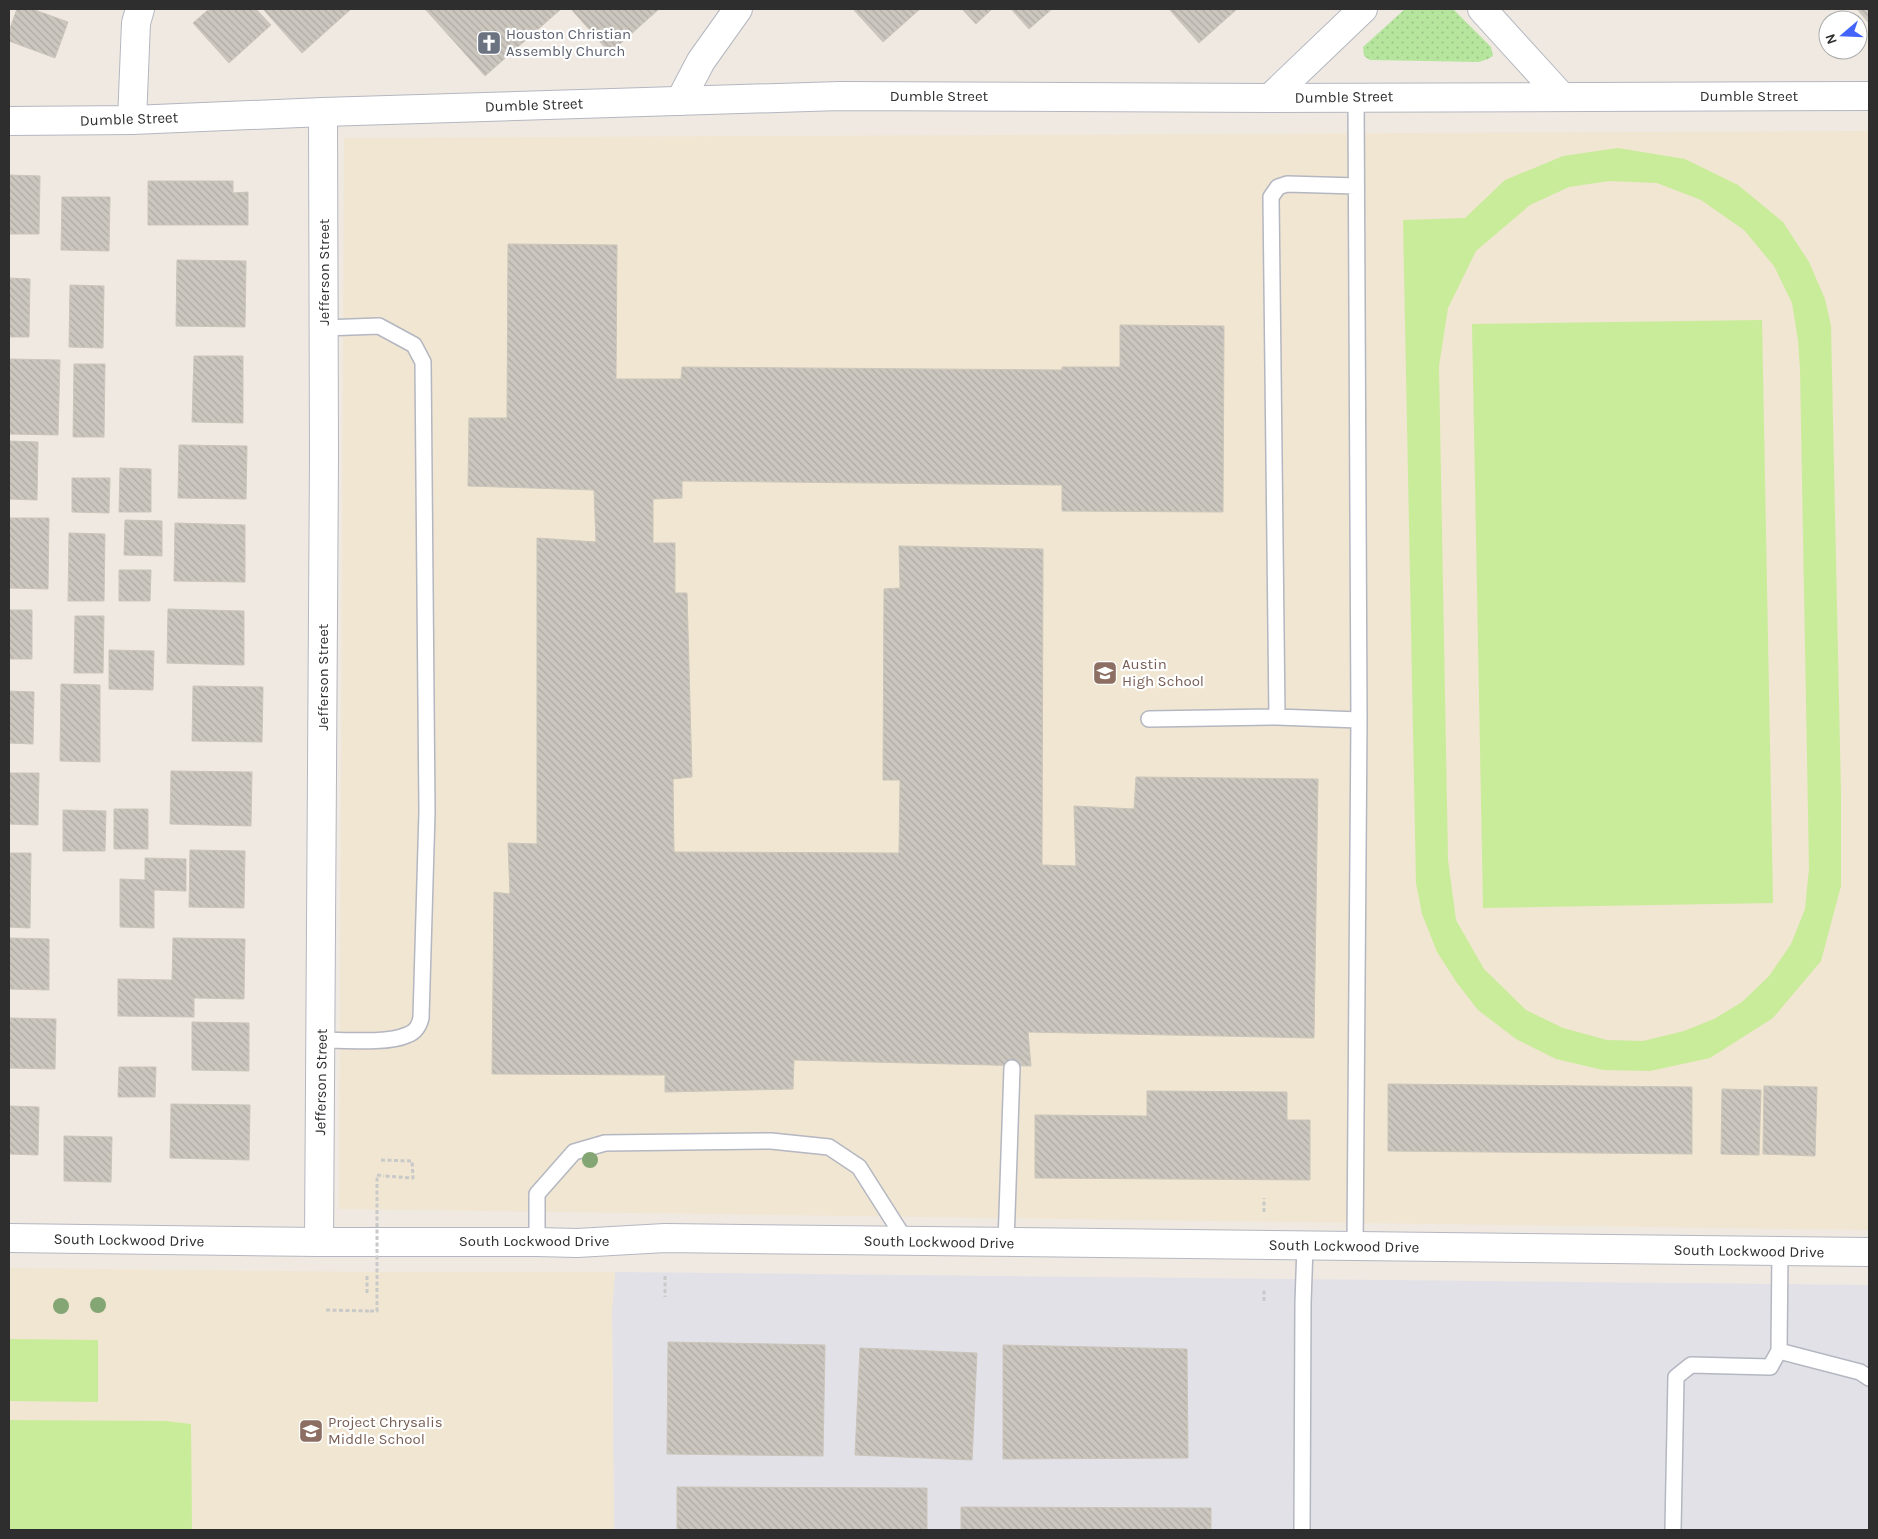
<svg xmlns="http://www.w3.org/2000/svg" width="1878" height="1539" viewBox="0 0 1878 1539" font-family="Karla,sans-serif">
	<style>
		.industrial { fill: #e3e1e8 }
		.education { fill: #f0e6d1 }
		.grass { fill: url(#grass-dots) }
		.pitch { fill: #c9ec9a; fill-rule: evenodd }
		.building { fill: url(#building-back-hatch); stroke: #cbc5ba }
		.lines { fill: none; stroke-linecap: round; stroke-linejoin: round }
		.lane-casing { stroke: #b4b7c1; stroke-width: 18 }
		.street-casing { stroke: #b4b7c1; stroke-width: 30 }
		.secondary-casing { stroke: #b4b7c1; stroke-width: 30 }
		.path { stroke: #c9c9c9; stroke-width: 3; stroke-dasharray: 4 2.5; stroke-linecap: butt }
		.lane { stroke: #fff; stroke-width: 15 }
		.street { stroke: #fff; stroke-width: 28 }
		.secondary { stroke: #fff; stroke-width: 28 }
		.path-bridge { stroke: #c9c9c9; stroke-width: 3; stroke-dasharray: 4 2.5; stroke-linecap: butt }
		.tree { fill: #84a574 }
		.labels { text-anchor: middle; stroke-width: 4.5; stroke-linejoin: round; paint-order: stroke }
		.worship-label { font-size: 15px; fill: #5b616d; stroke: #fff; text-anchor: start }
		.street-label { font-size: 15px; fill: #2e2e2e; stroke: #fff }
		.education-label { font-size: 15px; fill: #785e54; stroke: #fff; text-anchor: start }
	</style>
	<defs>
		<pattern id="grass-dots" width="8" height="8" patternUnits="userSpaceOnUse" patternTransform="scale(1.25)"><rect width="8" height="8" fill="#b6e59e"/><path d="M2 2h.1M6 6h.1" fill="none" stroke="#9dc588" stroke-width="1.8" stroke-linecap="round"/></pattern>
		<pattern id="building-back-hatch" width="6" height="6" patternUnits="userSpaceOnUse" patternTransform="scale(1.25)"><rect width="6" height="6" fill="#cbc7bf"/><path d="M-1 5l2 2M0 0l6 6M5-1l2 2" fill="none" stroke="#afaba4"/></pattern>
	</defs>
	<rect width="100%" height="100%" fill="#efe9e1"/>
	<!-- industrial -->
	<path class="industrial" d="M615,1272L1869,1285V1530H614L612,1310Z"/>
	<!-- education -->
	<path class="education" d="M1869,131V1230L339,1209L344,138Z
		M9,1268L371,1272H615L612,1310L614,1530H9Z"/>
	<!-- grass -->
	<path class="grass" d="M1405,9H1453L1491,47L1493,56L1488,59L1479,62L1370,60L1364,56L1363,47Z"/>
	<!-- pitch -->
	<path class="pitch" d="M1618,148L1685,159L1738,185L1783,222L1809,262L1825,299L1831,326L1841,794V886L1821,961L1773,1018L1710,1058L1650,1071L1603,1070L1556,1059L1516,1039L1478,1010L1457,983L1437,952L1422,914L1416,883L1403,220L1465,218L1505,180L1563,156ZM1609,181L1657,183L1701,200L1744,230L1774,266L1792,303L1798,340L1800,369L1809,869L1805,909L1791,944L1769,976L1742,1002L1714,1019L1684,1031L1643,1041L1607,1040L1563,1028L1526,1010L1484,969L1456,920L1448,860L1439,366L1448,308L1476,251L1530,205L1569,187Z
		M1762,320L1773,903L1483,908L1472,324Z
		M9,1339L98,1340V1402L9,1401Z
		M9,1420L166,1421L191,1424L192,1530H9Z"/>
	<!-- building -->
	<path class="building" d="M17,9H32L68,22L55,58L9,41V31Z
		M209,9H256L271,25L229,63L193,23Z
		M263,9H351L302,53Z
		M428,9H561L485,76L426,10Z
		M571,9H659L610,53Z
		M853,9H920L883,42Z
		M962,9H992L976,24Z
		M1011,9H1052L1029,29Z
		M1169,9H1237L1199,43Z
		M1857,9H1869V23Z
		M9,175L40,176L39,234H9Z
		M148,181H233V193L248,192V225H148Z
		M62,197H110L109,251L61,250Z
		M508,244L617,245L616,379H681L682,367L1062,370V367H1120V325L1224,326L1223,512L1062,511V485L682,481V498L653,499V543H675V593H687L692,777L673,779L674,852L899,853L900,780H883L884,589L900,588L899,546L1043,549L1042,865L1076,866L1074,806L1134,809L1136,777L1318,779L1314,1038L1028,1032L1031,1066L794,1060L793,1089L665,1092V1075L492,1074L494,892L510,894L508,843L537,844V538L596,542L594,490L468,486L469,418H507Z
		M177,260L246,261L245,327L176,326Z
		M9,278L30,279L29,337H9Z
		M70,285L104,286L103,348L69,347Z
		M194,356H243V423L192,422Z
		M9,359L60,360L58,435L9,434Z
		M74,364H105L104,437H73Z
		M9,441L38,442L37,500L9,499Z
		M179,445L247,446L246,499L178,498Z
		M120,468L151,469V512H119Z
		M72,478H110L109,513L72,512Z
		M9,518H49L48,589L9,588Z
		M125,520L162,521V556L124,555Z
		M175,523L245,525V582L174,581Z
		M69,533L105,534L104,601H68Z
		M119,570H151L150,601H119Z
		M168,609L244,611V665L167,663Z
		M9,610H32V659H9Z
		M75,616H104L103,673H74Z
		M109,650L154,651L153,690L109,689Z
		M61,684L100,685V762L60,761Z
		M193,686L263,687L262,742L192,741Z
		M9,691L34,692L33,744L9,743Z
		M171,771L252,772L251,826L170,824Z
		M9,773H39L38,825L9,824Z
		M114,809H148V849H114Z
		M63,810L106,811L105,851H63Z
		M190,850L245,851L244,908L189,907Z
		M9,853H31L30,928L9,927Z
		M145,858L186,859V891L154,890V928L120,927V879L145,880Z
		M9,938L49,939V990L9,989Z
		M173,938L245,939L244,999L194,998V1017L118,1016V979L172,980Z
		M9,1018L56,1019L55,1069L9,1068Z
		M192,1022L249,1023V1071L192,1070Z
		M119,1067H156L155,1097H118Z
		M1388,1084L1692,1087V1154L1388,1151Z
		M1764,1086L1817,1087L1815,1156L1763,1154Z
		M1722,1089L1761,1090L1759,1155L1721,1154Z
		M1147,1091L1287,1092V1120H1310V1180L1035,1178V1115L1147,1116Z
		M171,1104L250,1105L249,1160L170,1158Z
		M9,1106L39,1107L38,1155L9,1154Z
		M64,1136L112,1137L111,1182L64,1181Z
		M668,1342L825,1345L823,1456L667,1454Z
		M1003,1345L1187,1349L1188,1458L1003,1459Z
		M860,1348L977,1353L972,1460L855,1455Z
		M677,1487L927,1488V1530H677Z
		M961,1507L1211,1508V1530H961Z"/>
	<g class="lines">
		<defs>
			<path id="lane" d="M1277,717L1271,197L1278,187L1287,184L1356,186
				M1149,719L1277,717L1359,720
				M321,1040C343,1040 388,1044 407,1035C416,1032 419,1026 421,1018L427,812L423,362L414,345L379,326L324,328
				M537,1242V1194L574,1152L605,1143L771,1141L829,1147L859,1167L906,1241
				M1006,1243L1012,1068
				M1355,1246L1359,720L1356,96
				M1779,1351L1860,1372L1869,1378
				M1302,1530L1303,1303L1305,1246
				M1673,1530L1676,1377L1691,1365L1770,1367L1779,1351L1780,1252"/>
			<path id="street" d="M1270,98L1363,9
				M680,101L701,61L738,9
				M132,120L136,23L140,9
				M319,1242L324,457L323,112"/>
			<path id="secondary" d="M1482,9L1561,96
				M9,121L132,120L323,112L840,96L1270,98L1869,96
				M9,1238L319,1242H537L577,1243L665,1238L1869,1252"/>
		</defs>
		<!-- lane casing -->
		<use href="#lane" class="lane-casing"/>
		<!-- street casing -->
		<use href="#street" class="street-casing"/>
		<!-- secondary casing -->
		<use href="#secondary" class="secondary-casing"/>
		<!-- path -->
		<path class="path" d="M381,1160L412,1161L413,1178L384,1176
			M1264,1212V1198
			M665,1276V1297
			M367,1293V1274
			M1264,1301V1288
			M326,1310L370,1311"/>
		<!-- lane -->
		<use href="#lane" class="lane"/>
		<!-- street -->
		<use href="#street" class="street"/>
		<!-- secondary -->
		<use href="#secondary" class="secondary"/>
		<!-- path-bridge -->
		<path class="path-bridge" d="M370,1311H377V1175L384,1176"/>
	</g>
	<!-- trees -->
	<g class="tree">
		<circle cx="590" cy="1160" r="8"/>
		<circle cx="98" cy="1305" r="8"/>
		<circle cx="61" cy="1306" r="8"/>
	</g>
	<!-- icons -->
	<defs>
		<symbol id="church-square" viewBox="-11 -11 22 22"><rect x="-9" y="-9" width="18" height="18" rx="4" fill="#6b7280" stroke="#fff"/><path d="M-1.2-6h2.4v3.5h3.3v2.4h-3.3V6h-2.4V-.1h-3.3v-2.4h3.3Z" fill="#fff"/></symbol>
		<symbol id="school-square" viewBox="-11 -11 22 22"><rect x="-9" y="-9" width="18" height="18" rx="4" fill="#8d6e63" stroke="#fff"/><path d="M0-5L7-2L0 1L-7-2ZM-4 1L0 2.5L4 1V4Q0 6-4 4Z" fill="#fff"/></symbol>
	</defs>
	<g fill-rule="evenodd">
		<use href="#church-square" x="475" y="29" width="28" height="28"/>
		<use href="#school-square" x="1091" y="659" width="28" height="28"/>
		<use href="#school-square" x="297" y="1417" width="28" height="28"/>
	</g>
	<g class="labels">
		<!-- worship labels -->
		<g class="worship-label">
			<text x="506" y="39">Houston Christian<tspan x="506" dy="17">Assembly Church</tspan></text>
		</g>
		<!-- street labels -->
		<g class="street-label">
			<text x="939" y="101">Dumble Street</text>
			<text x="1749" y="101">Dumble Street</text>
			<text transform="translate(1344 97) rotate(-1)" y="5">Dumble Street</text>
			<text transform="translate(534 105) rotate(-2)" y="5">Dumble Street</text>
			<text transform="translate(129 119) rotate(-2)" y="5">Dumble Street</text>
			<text transform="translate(324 272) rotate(-90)" y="5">Jefferson Street</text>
			<text transform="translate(323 677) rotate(-90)" y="5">Jefferson Street</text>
			<text transform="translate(321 1082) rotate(-89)" y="5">Jefferson Street</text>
			<text transform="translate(129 1240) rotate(1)" y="5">South Lockwood Drive</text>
			<text x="534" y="1246">South Lockwood Drive</text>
			<text transform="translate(939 1242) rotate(1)" y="5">South Lockwood Drive</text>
			<text transform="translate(1344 1246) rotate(1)" y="5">South Lockwood Drive</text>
			<text transform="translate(1749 1251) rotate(1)" y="5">South Lockwood Drive</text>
		</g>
		<!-- education labels -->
		<g class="education-label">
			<text x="1122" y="669">Austin<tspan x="1122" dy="17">High School</tspan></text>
			<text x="328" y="1427">Project Chrysalis<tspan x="328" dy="17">Middle School</tspan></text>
		</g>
	</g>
	<!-- border -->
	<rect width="1878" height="1539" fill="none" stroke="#2e2e2e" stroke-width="20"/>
	<!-- north arrow -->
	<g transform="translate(1843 35) rotate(251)"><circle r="24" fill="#ffffff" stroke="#ababab"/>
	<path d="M0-4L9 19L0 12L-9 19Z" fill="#4264fb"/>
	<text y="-8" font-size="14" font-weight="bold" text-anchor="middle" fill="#2e2e2e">N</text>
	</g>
</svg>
